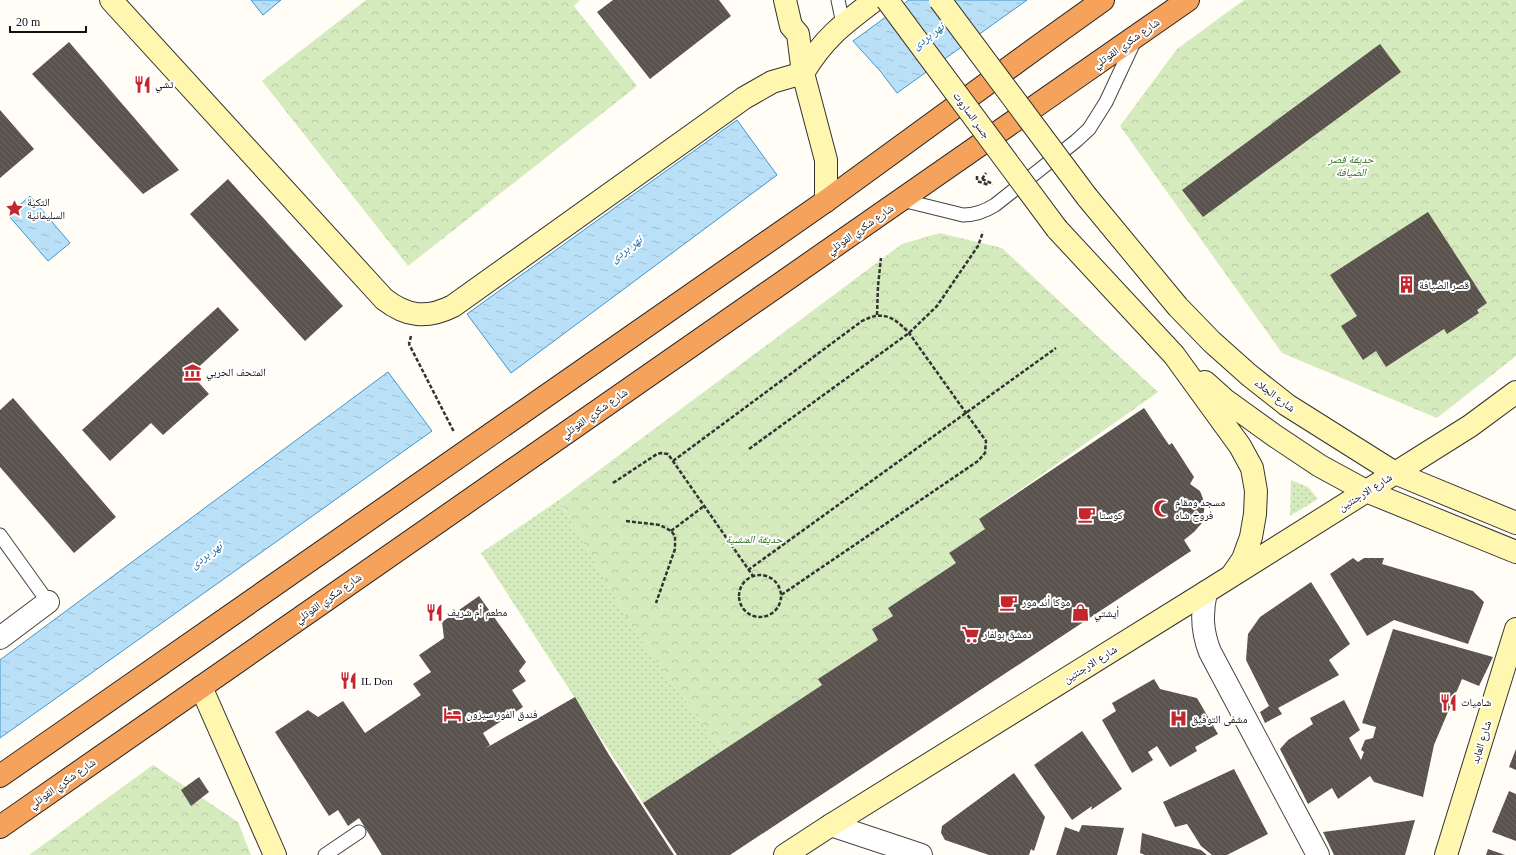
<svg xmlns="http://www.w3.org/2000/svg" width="1516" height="855" viewBox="0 0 1516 855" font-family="'Times New Roman','Noto Naskh Arabic',serif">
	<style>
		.grass { fill: url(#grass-dots) }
		.park { fill: url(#park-crowns) }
		.water { fill: url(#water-ripples); stroke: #3f96cf }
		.building { fill: url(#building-back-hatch) }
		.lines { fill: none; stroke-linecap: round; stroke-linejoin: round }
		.lane-casing { stroke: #444; stroke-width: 15 }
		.street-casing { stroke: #444; stroke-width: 24 }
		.secondary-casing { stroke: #333; stroke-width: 24 }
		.highway-casing { stroke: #222; stroke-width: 24 }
		.path { stroke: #333; stroke-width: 2.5; stroke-dasharray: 4 2; stroke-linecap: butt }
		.lane { stroke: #fff; stroke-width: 13 }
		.street { stroke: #fff; stroke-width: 22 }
		.secondary { stroke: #fff6b0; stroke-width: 22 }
		.highway { stroke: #f5a25d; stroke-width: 22 }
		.secondary-bridge-casing { stroke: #333; stroke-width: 24; stroke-linecap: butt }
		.path-bridge { stroke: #333; stroke-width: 2.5; stroke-dasharray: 4 2; stroke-linecap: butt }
		.secondary-bridge { stroke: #fff6b0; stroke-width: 22 }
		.labels { text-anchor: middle; stroke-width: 4; stroke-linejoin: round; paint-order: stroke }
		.street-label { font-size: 11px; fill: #111; stroke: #fff }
		.poi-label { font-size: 11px; fill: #111; stroke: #fff; text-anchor: start }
		.park-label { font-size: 11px; font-style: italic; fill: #2f6b1f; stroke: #fff }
		.water-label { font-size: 12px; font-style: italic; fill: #1768a6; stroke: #fff }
	</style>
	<defs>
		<pattern id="grass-dots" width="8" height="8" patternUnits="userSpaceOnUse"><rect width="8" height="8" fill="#d5ebbd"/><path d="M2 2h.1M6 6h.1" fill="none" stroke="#b6c8a1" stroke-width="1.8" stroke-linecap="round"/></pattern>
		<pattern id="park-crowns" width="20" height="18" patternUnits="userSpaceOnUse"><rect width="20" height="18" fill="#d5ebbd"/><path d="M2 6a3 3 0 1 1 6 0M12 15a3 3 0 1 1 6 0" fill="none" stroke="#b6c8a1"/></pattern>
		<pattern id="water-ripples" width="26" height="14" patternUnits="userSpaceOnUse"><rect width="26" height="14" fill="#b9e0f7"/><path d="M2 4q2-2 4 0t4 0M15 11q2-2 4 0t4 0" fill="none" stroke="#9ebfd3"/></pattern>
		<pattern id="building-back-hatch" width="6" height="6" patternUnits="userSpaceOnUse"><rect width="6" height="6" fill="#5a524d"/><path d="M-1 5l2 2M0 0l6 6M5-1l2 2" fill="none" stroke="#6d6662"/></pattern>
	</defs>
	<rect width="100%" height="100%" fill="#fffdf5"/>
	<!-- grass -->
	<path class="grass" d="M1291,480L1308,487L1318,499L1290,516Z
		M559,500L634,630L722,751L643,803L481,553Z"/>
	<!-- park -->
	<path class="park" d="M366,0H580L574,6L637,86L408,266L262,81Z
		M1244,0H1516V356L1437,418L1282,353L1120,126L1177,49Z
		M940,233L1002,248L1158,392L979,519L985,529L949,553L956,563L888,608L893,616L872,629L878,640L819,679L822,685L722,751L634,630L559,500L902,244Z
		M153,765L238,822L251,855H29Z"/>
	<!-- water -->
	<path class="water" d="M251,0H281L263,15Z
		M909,0H1027L897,93L881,72L853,41Z
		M737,120L777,175L511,373L467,314Z
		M30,196L70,243L48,261L8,215Z
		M388,372L432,431L0,738V660Z"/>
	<!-- building -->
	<path class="building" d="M613,0H719L731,16L650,79L597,12Z
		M69,42L179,170L143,194L32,74Z
		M1380,44L1401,72L1203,217L1182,190Z
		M0,110L34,149L0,178Z
		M228,179L343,306L305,341L190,214Z
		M1428,212L1487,303L1477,310L1479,313L1447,334L1444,329L1386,367L1376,351L1363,360L1341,326L1357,316L1330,275Z
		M218,307L239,330L191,374L209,394L163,435L151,423L110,461L82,430Z
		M13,398L116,517L74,553L0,467V410Z
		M1144,408L1169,445L1172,443L1194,477L1190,484L1200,491L1205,504L1202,523L1194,532L1184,540L1191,551L730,855H677L643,803L822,685L818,679L878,640L872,629L893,616L888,608L956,563L949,553L985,529L979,519Z
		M1353,558L1358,562L1364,558H1384L1382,564L1473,591L1484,602L1468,644L1394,620L1367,636L1330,574Z
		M1311,582L1350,644L1329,660L1339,675L1278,708L1282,714L1265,723L1260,712L1269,706L1246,660L1248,634L1260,617Z
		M479,596L526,662L519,671L526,681L512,690L523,707L483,733L490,745L486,748L575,697L609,755L674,855H382L359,818L348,826L338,810L329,816L275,732L308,710L318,717L343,701L365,733L421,695L413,684L431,672L419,655L444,638L442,622Z
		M1393,629L1493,657L1479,686L1462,679L1434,745L1423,797L1374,782L1370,776L1338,799L1332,788L1308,804L1280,749L1288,740L1313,724L1310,718L1344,700L1360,730L1349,738L1361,760L1364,752L1361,750L1365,740L1373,738L1376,727L1362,723Z
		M1154,679L1160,689L1197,698L1218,734L1195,747L1197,751L1170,767L1157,746L1148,752L1153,760L1132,773L1102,720L1116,711L1112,703Z
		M1082,731L1122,789L1091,810L1092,806L1072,820L1034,765Z
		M1516,749V770L1509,767Z
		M1234,769L1268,834L1227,855H1212L1201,846L1187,824L1175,827L1163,802Z
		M1014,773L1045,817L1034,851L1031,849L1029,855H989L945,840L941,833L942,826Z
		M199,777L209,792L191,806L181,790Z
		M1509,791L1516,794V841L1492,832Z
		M1415,820L1405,855H1334L1323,832Z
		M1082,825L1124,828L1117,855H1056L1065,827L1079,832Z
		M1142,833L1201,850L1207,855H1145L1140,853Z
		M1488,849L1505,855H1486Z"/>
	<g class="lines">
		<defs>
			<path id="lane" d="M838,0L843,24
				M902,200L963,215C975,215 984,212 995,205L1076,141L1089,129L1106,102L1135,40
				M0,535L48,602
				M325,855L359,832"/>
			<path id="street" d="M1206,592C1201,614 1202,632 1210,652L1318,855
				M0,638L48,602
				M831,825L921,855"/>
			<path id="secondary" d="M111,0L384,299C407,317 427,319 453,306L744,98L772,82L803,73C824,38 843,24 875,0
				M785,0L791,26L798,34L803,73L826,160V201
				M1087,197L1178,307L1212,342L1249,375L1287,405L1395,473L1516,523
				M1057,229L1174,355L1240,446L1252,468L1256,491L1255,514L1251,537L1243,559L1232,575
				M1205,382L1225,400L1275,436L1320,466L1366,491L1516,552
				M201,687L275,855
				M785,855L831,825L1206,592L1470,426L1516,392
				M1446,855L1516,629"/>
			<path id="highway" d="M0,776L826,201L1036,48L1103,0
				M0,827L1188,0"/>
		</defs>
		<!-- lane casing -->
		<use href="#lane" class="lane-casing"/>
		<!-- street casing -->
		<use href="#street" class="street-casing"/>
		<!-- secondary casing -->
		<use href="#secondary" class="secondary-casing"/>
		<!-- highway casing -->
		<use href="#highway" class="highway-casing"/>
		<!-- path -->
		<path class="path" d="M977,176V181L989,185
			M982,179L986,173
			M877,315L878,286L881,258
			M411,336L409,344L454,432
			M749,449L909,333L937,306L978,246L983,232
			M673,461L862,321C883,310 894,317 909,333L986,441L985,453L978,461L781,595
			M613,483L657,454L661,453L668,454L753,576
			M626,521L660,525L671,531L675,536V549L656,603
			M671,531L704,506
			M748,570L1056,348
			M739 596a21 21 0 1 1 42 0a21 21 0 1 1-42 0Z"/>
		<!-- lane -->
		<use href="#lane" class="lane"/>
		<!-- street -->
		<use href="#street" class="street"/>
		<!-- secondary -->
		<use href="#secondary" class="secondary"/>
		<!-- highway -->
		<use href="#highway" class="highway"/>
		<defs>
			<path id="secondary-bridge" d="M887,0L1057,229
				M940,0L1087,197"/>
		</defs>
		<!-- secondary-bridge casing -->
		<use href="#secondary-bridge" class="secondary-bridge-casing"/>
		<!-- path-bridge -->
		<path class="path-bridge" d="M982,179L993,184"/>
		<!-- secondary-bridge -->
		<use href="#secondary-bridge" class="secondary-bridge"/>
	</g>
	<!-- icons -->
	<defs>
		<symbol id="restaurant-bare" viewBox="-9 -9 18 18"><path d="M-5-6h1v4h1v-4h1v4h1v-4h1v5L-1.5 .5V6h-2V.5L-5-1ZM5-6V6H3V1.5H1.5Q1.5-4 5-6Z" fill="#c4262e" stroke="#fff" stroke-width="2.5" paint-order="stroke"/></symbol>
		<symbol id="sight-bare" viewBox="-9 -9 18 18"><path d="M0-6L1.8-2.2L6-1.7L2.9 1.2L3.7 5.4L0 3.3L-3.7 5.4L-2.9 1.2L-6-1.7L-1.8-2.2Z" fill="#c4262e" stroke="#fff" stroke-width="2.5" paint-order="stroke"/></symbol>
		<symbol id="building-bare" viewBox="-9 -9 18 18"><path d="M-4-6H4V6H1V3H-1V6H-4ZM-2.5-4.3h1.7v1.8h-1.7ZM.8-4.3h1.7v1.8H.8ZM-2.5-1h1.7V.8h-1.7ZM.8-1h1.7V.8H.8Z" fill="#c4262e" stroke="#fff" stroke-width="2.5" paint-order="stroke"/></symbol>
		<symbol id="museum-bare" viewBox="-9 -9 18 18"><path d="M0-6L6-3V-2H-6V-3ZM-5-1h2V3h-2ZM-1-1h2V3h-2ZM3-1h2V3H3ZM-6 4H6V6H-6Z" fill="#c4262e" stroke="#fff" stroke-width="2.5" paint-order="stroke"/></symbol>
		<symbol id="mosque-bare" viewBox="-9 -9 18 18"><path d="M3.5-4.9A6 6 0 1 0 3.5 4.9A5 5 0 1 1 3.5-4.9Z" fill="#c4262e" stroke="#fff" stroke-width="2.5" paint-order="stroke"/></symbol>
		<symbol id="cafe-bare" viewBox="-9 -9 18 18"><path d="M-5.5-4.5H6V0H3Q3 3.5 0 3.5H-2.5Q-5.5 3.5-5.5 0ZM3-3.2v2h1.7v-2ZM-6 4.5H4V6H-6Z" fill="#c4262e" stroke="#fff" stroke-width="2.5" paint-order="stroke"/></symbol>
		<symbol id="shop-bare" viewBox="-9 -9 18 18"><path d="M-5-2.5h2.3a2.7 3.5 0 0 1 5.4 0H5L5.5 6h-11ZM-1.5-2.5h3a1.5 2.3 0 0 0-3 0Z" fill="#c4262e" stroke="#fff" stroke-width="2.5" paint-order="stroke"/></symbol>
		<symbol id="supermarket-bare" viewBox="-9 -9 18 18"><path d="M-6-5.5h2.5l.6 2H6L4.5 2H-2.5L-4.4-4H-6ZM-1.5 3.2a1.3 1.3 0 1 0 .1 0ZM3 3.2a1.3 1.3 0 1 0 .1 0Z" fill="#c4262e" stroke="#fff" stroke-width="2.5" paint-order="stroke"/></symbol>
		<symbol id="hotel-bare" viewBox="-9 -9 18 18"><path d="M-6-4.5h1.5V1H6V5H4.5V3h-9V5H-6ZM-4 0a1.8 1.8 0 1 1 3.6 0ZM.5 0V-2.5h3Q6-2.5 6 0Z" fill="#c4262e" stroke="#fff" stroke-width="2.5" paint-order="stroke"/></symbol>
		<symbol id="hospital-bare" viewBox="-9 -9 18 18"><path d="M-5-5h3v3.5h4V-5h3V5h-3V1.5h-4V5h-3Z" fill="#c4262e" stroke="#fff" stroke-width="2.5" paint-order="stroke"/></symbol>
	</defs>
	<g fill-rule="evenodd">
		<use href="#restaurant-bare" x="130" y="72" width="25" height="25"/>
		<use href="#sight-bare" x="2" y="196" width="25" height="25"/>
		<use href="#building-bare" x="1394" y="272" width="25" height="25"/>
		<use href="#museum-bare" x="180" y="360" width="25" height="25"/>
		<use href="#mosque-bare" x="1150" y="496" width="25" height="25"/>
		<use href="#cafe-bare" x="1074" y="502" width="25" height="25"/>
		<use href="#cafe-bare" x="996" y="590" width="25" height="25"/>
		<use href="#restaurant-bare" x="422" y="600" width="25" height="25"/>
		<use href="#shop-bare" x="1068" y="600" width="25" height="25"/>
		<use href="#supermarket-bare" x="958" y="622" width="25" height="25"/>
		<use href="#restaurant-bare" x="336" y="668" width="25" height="25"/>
		<use href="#restaurant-bare" x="1436" y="690" width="25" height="25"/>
		<use href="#hotel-bare" x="440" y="702" width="25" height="25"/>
		<use href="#hospital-bare" x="1166" y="706" width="25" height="25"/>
	</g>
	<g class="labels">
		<!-- street labels -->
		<g class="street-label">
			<text transform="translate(1126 43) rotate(-35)" y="4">شارع شكري القوتلي</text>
			<text transform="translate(972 115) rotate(54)" y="4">جسر الساروت</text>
			<text transform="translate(860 229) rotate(-35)" y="4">شارع شكري القوتلي</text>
			<text transform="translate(1275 395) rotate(37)" y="4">شارع الجلاء</text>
			<text transform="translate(594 413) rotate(-35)" y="4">شارع شكري القوتلي</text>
			<text transform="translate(1365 492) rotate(-32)" y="4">شارع الارجنتين</text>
			<text transform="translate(328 598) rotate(-35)" y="4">شارع شكري القوتلي</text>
			<text transform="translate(1090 664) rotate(-32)" y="4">شارع الارجنتين</text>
			<text transform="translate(1481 742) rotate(-73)" y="4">شارع العابد</text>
			<text transform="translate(62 783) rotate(-35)" y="4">شارع شكري القوتلي</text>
		</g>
		<!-- poi labels -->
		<g class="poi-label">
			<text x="155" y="88">تشي</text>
			<text x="27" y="206">التكية<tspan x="27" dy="13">السليمانية</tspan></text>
			<text x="1419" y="289">قصر الضيافة</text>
			<text x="206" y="376">المتحف الحربي</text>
			<text x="1175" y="506">مسجد ومقام<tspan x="1175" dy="13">فروخ شاه</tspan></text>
			<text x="1099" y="519">كوستا</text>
			<text x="1022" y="606">موكا أند مور</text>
			<text x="447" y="616">مطعم أم شريف</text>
			<text x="1094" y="617">أيشتي</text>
			<text x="983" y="638">دمشق بولفار</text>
			<text x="361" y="685">IL Don</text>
			<text x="1461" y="706">شاميات</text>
			<text x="466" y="718">فندق الفور سيزون</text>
			<text x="1191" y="723">مشفى التوفيق</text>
		</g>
		<!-- park labels -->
		<g class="park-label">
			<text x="1351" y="163">حديقة قصر<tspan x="1351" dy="13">الضيافة</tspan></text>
			<text x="754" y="543">حديقة المنشية</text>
		</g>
		<!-- water labels -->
		<g class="water-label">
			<text transform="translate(928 36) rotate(-37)" y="4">نهر بردى</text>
			<text transform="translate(626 249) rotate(-37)" y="4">نهر بردى</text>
			<text transform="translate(206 555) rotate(-36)" y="4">نهر بردى</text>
		</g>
	</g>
	<!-- scale -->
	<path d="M10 26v6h76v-6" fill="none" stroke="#111111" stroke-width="2"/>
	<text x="16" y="26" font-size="12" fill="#111111" stroke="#ffffff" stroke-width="3" paint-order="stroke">20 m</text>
</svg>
